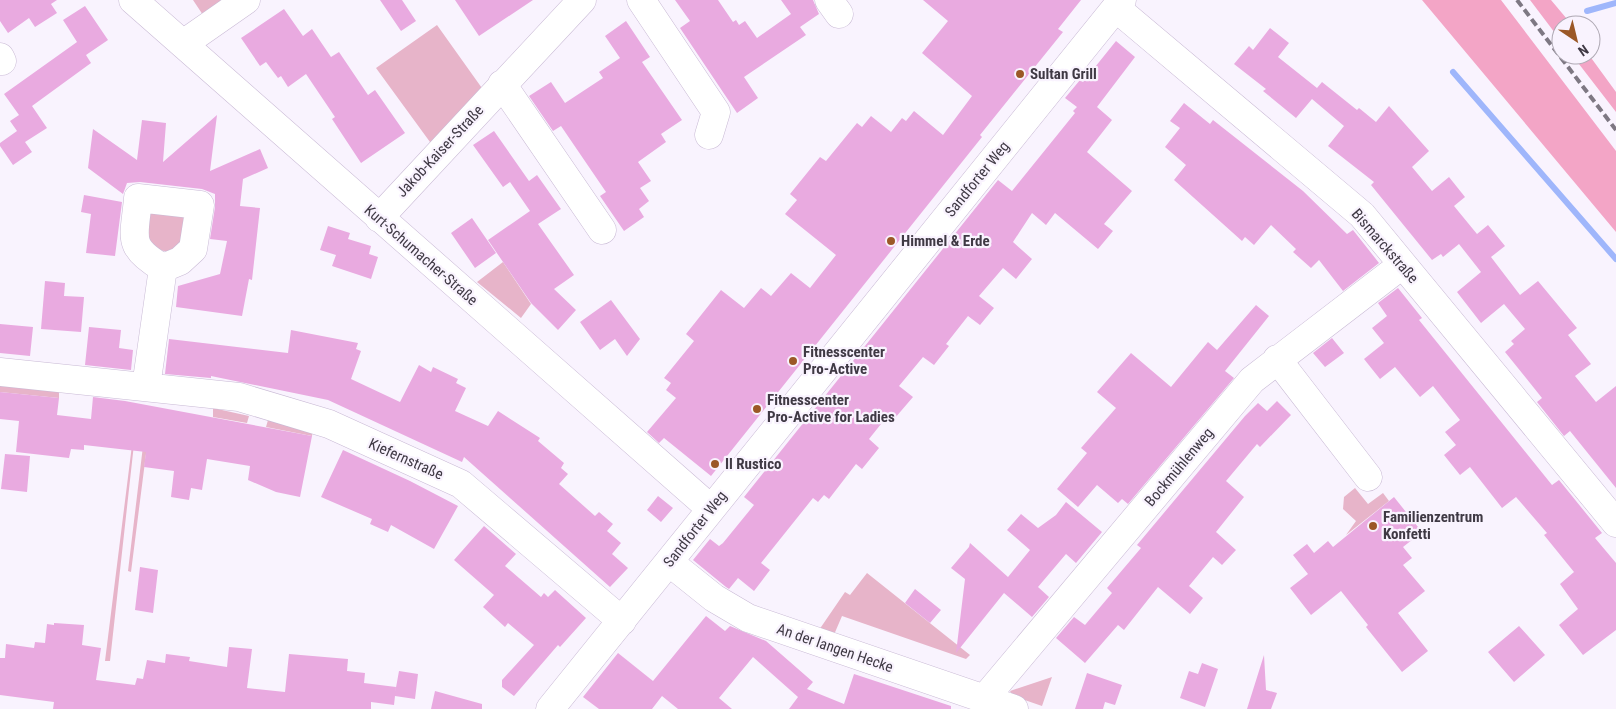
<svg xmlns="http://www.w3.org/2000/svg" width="1616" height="709" viewBox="0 0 1616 709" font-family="'Roboto Condensed',sans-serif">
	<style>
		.green { fill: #e7b4c9 }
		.forest { fill: #f3a5c6 }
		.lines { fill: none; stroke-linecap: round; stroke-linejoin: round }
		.stream { stroke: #9fb6fb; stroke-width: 6 }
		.building { fill: #e9aae0 }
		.minor-casing { stroke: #c9bad5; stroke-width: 29 }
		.minor { stroke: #fff; stroke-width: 28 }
		.rail { stroke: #7e7883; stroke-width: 4; stroke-dasharray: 8 4; stroke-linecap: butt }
		.poi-dot { fill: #9b5827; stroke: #f9f3fe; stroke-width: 2 }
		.labels { text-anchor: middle; stroke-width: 4.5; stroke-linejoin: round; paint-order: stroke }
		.poi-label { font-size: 15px; font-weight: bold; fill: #3f3944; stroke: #f9f3fe; text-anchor: start }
		.street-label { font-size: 15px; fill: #3f3944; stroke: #f9f3fe }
	</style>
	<rect width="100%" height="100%" fill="#f9f3fe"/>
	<!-- green -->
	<path class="green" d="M193,0H220L224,5L205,18Z
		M437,25L489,98L438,153L376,68Z
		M148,206L193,212L177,253L152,249L145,244Z
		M503,262L531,304L521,318L477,282Z
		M0,385L59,391V398L0,392Z
		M213,408L249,416L247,423L213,417Z
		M268,420L313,428L312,436L266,427Z
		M134,444L110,661H105L132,445Z
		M143,446H147L131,572L128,571Z
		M1355,488L1368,504L1383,493L1389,501L1346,535L1356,521L1343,509L1344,497Z
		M867,573L970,655L966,659L842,616L833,637L819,630L845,592L850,595Z
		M1052,677L1042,706L1013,696L1010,691Z"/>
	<!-- forest -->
	<path class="forest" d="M1422,0H1501L1616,151V232Z
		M1530,0H1551L1572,25H1561V41Z
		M1572,55H1589L1616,92V112Z"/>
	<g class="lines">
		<!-- stream -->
		<path class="stream" d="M1587,11L1616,3
			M1453,72L1616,259"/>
	</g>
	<!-- building -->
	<path class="building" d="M0,0H57L51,4L57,13L35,27L29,18L8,33L0,21Z
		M380,0H402L416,21L401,31Z
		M455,0H533L479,36Z
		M675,0H718L733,22L736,20L739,25L745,21L757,38L791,14L781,0H813L819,14L800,27L806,35L744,77L758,98L737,113L680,28L690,21Z
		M923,0H1081L1058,29L1063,32L980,135L982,137L711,476L664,438L659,443L647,432L676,398L666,390L671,383L664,378L694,341L686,334L721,290L744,308L761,288L771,296L791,273L810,288L836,255L785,214L797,200L790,194L820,157L826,161L857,123L862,127L871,116L891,132L902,118L906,121L914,111L943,135L972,96L922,53L948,21Z
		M85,6L108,40L86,55L91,63L32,106L47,128L25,142L32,152L13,165L0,146V143L17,131L10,121L19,115L4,94L77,42L63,20Z
		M284,9L303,36L312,29L331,57L339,52L368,95L375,90L405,133L361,163L332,119L335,117L306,74L288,87L281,76L278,78L266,62L260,66L241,38Z
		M626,21L650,57L642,62L682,120L661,134L666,142L638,162L651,181L640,188L649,201L639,209L644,217L624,231L600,196L606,192L561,126L553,131L529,96L551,82L565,103L603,78L599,72L620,58L605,36Z
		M1270,28L1289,43L1278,57L1317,88L1322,82L1357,110L1359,108L1376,122L1389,106L1429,151L1412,167L1432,191L1449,177L1465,197L1454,206L1477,234L1488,225L1505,246L1491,257L1520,295L1538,281L1577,328L1568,335L1591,364L1575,376L1596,402L1616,386V488L1570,431L1564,436L1537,402L1542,398L1505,352L1514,344L1511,341L1525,329L1504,304L1481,323L1457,292L1481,272L1459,244L1443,257L1441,254L1432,260L1371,185L1374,182L1328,146L1344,126L1312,99L1296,118L1263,91L1266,89L1234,64L1249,46L1253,50Z
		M1116,41L1135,57L1097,107L1112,120L1087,152L1132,191L1104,224L1113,231L1098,249L1055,213L1046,225L1032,213L1013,242L1032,259L1016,279L1003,268L979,296L994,308L980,325L968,316L946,344L949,346L934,365L923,357L899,386L913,397L895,418L889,414L869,439L879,448L862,469L856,464L829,499L824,495L818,502L813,498L761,563L770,570L754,591L738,578L729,589L726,587L693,560L710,539L719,546L723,543L754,505L744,497L998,180L1012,191L1075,113L1073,111L1077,107L1065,98L1080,80L1083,82Z
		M1184,103L1210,124L1213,120L1303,191L1347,234L1353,230L1379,263L1343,291L1319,260L1311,268L1293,252L1296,249L1271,225L1254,245L1245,237L1242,241L1174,180L1186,165L1165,147L1180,128L1170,121Z
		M217,115L210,171L260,149L268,168L243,179L240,206L260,208L252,280L249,279L242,316L176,307L178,286L220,274L227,241L210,239L215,207V194L202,189L140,182L127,183L123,194L88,168L93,129L137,160L142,120L166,123L163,162Z
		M494,131L529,181L537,175L561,209L538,224L574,275L554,289L576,310L558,330L531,303L488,240L530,211L510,182L503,187L473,145Z
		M84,195L122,202L115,256L86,253L91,214L81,212Z
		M472,218L496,253L475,268L451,233Z
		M328,226L350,233L348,239L371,246L369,254L378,257L371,279L332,266L336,255L320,250Z
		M45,281L65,283L64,296L84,297L81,332L41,329Z
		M1398,288L1422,318L1419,320L1552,485L1559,480L1602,533L1595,538L1616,563V630L1583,655L1559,625L1578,609L1560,584L1574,572L1544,535L1547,533L1516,497L1502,508L1470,467L1460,475L1444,455L1456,445L1445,432L1460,420L1433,386L1420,397L1395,367L1380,379L1364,359L1384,343L1372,328L1387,316L1378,303Z
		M611,300L640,339L627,356L615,339L600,350L580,322Z
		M1256,305L1269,316L1225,371L1234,378L1128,504L1122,499L1118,503L1097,485L1078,507L1057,489L1087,453L1081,448L1116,408L1097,392L1131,353L1171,387L1208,342L1217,350Z
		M0,324L33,327L30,356L0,353Z
		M89,327L121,330L119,348L133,350L131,370L85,365Z
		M291,330L358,343L356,349L361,351L351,379L400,402L419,365L431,372L433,367L458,379L456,383L466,388L455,411L488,426L498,411L540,438L538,441L564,463L561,468L568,474L559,484L595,516L599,512L613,524L607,531L621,543L612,554L628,568L610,587L464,457L462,462L328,400L211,376V378L165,374L169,339L288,353Z
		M1332,338L1344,353L1325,367L1313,353Z
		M0,392L59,398L57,415L91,419L93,397L125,401L312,436L300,497L276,492L248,480L250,466L207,459L202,490L191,488L189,500L171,497L174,471L144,467L146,452L84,445V450L71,449L69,458L16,452L19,421L0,419Z
		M1277,401L1291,415L1260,447L1257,444L1226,481L1244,497L1216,532L1236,550L1222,565L1213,557L1189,586L1203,598L1190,614L1158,587L1124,630L1118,625L1085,663L1056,638L1074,617L1085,625L1112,593L1107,588L1141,548L1137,545L1245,416L1258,403L1267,411Z
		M343,450L410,481L458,506L434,549L391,525L388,532L370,524L372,519L321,497Z
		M5,454L30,456L27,492L1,489Z
		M658,496L673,508L661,522L647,510Z
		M1394,497L1422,532L1403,547L1412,558L1403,565L1425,591L1398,613L1428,651L1402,672L1366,627L1368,625L1341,591L1311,615L1290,588L1308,574L1293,555L1307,544L1314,553L1328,541L1333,547Z
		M1066,502L1102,532L1076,563L1066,554L1038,587L1049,597L1032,617L1004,593L956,653L965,579L951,568L969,547L970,543L1008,577L1030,550L1007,530L1021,514L1038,528L1056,515Z
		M484,526L516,554L505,566L541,597L544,593L548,597L555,590L586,618L560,647L558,645L514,696L502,687V680L534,645L508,623L505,627L483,607L494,595L454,560Z
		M140,567L158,570L153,613L135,610Z
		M915,589L941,610L930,623L905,603Z
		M706,616L725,631L730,626L766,641L813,682L807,689L844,704L854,674L951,706V709H789L798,697L753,657L719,698L732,709H678L662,696L652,709H599L583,697L618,653L653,681Z
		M54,623L84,625L82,645L101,648L96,680L135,685L137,678L143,679L147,660L165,663L166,654L190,657L189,661L227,667L229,647L252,649L247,688L285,692L289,654L348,659L347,671L365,673L364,683L396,687L395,693L399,671L418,674L415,699L395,696L394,705L371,702V709H53L54,702L0,695V658H5L6,644L34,648L35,642L45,643L47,624L54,625Z
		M1519,626L1545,655L1514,682L1488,652Z
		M1264,655L1266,690L1277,693L1271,709H1247Z
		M1202,663L1218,669L1205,707L1180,698L1189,671L1198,674Z
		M1087,673L1122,685L1115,705L1105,702L1103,709H1075Z
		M435,691L482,704V709H431Z"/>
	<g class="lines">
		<defs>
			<path id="minor" d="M133,0L711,509
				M641,0L716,112L709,135
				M829,0L839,14
				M1116,8L1362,215L1616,523
				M183,44L246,0
				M0,57L2,61
				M502,84L602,230
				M379,218L582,0
				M1277,359L1368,477
				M0,372L239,397L329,424L461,484L622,621
				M146,387L163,268C125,246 135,237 138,198L200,205L193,249L180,261L163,268
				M669,562L714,598L748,618L1014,709
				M984,699L1252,380L1402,265
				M550,709L1122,0"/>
		</defs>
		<!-- minor casing -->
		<use href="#minor" class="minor-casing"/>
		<!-- minor -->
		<use href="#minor" class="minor"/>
		<!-- rail -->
		<path class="rail" d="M1517,0L1616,130"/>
	</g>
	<!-- markers -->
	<g class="poi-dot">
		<circle cx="1020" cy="74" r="5"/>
		<circle cx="891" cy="241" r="5"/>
		<circle cx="793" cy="361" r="5"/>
		<circle cx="757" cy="409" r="5"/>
		<circle cx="715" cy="464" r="5"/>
		<circle cx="1373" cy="526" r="5"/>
	</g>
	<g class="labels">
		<!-- poi labels -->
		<g class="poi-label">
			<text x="1030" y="79">Sultan Grill</text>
			<text x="901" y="246">Himmel &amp; Erde</text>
			<text x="803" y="357">Fitnesscenter<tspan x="803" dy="17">Pro-Active</tspan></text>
			<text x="767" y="405">Fitnesscenter<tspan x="767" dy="17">Pro-Active for Ladies</tspan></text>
			<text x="725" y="469">Il Rustico</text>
			<text x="1383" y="522">Familienzentrum<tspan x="1383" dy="17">Konfetti</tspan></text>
		</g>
		<!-- street labels -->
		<g class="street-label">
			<text transform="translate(440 151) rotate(-47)" y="5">Jakob-Kaiser-Straße</text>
			<text transform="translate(977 179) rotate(-51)" y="5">Sandforter Weg</text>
			<text transform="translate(1385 246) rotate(49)" y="5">Bismarckstraße</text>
			<text transform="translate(421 255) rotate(41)" y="5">Kurt-Schumacher-Straße</text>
			<text transform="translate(406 459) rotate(24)" y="5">Kiefernstraße</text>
			<text transform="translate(1179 467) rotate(-50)" y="5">Bockmühlenweg</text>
			<text transform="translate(695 529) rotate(-52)" y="5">Sandforter Weg</text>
			<text transform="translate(835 648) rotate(19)" y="5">An der langen Hecke</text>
		</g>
	</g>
	<!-- north arrow -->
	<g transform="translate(1576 40) rotate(145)"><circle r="24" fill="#f9f3fe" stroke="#afa9b4"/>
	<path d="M0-4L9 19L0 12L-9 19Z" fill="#9b5827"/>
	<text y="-8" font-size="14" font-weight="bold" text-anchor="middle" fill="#3f3944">N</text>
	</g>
</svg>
